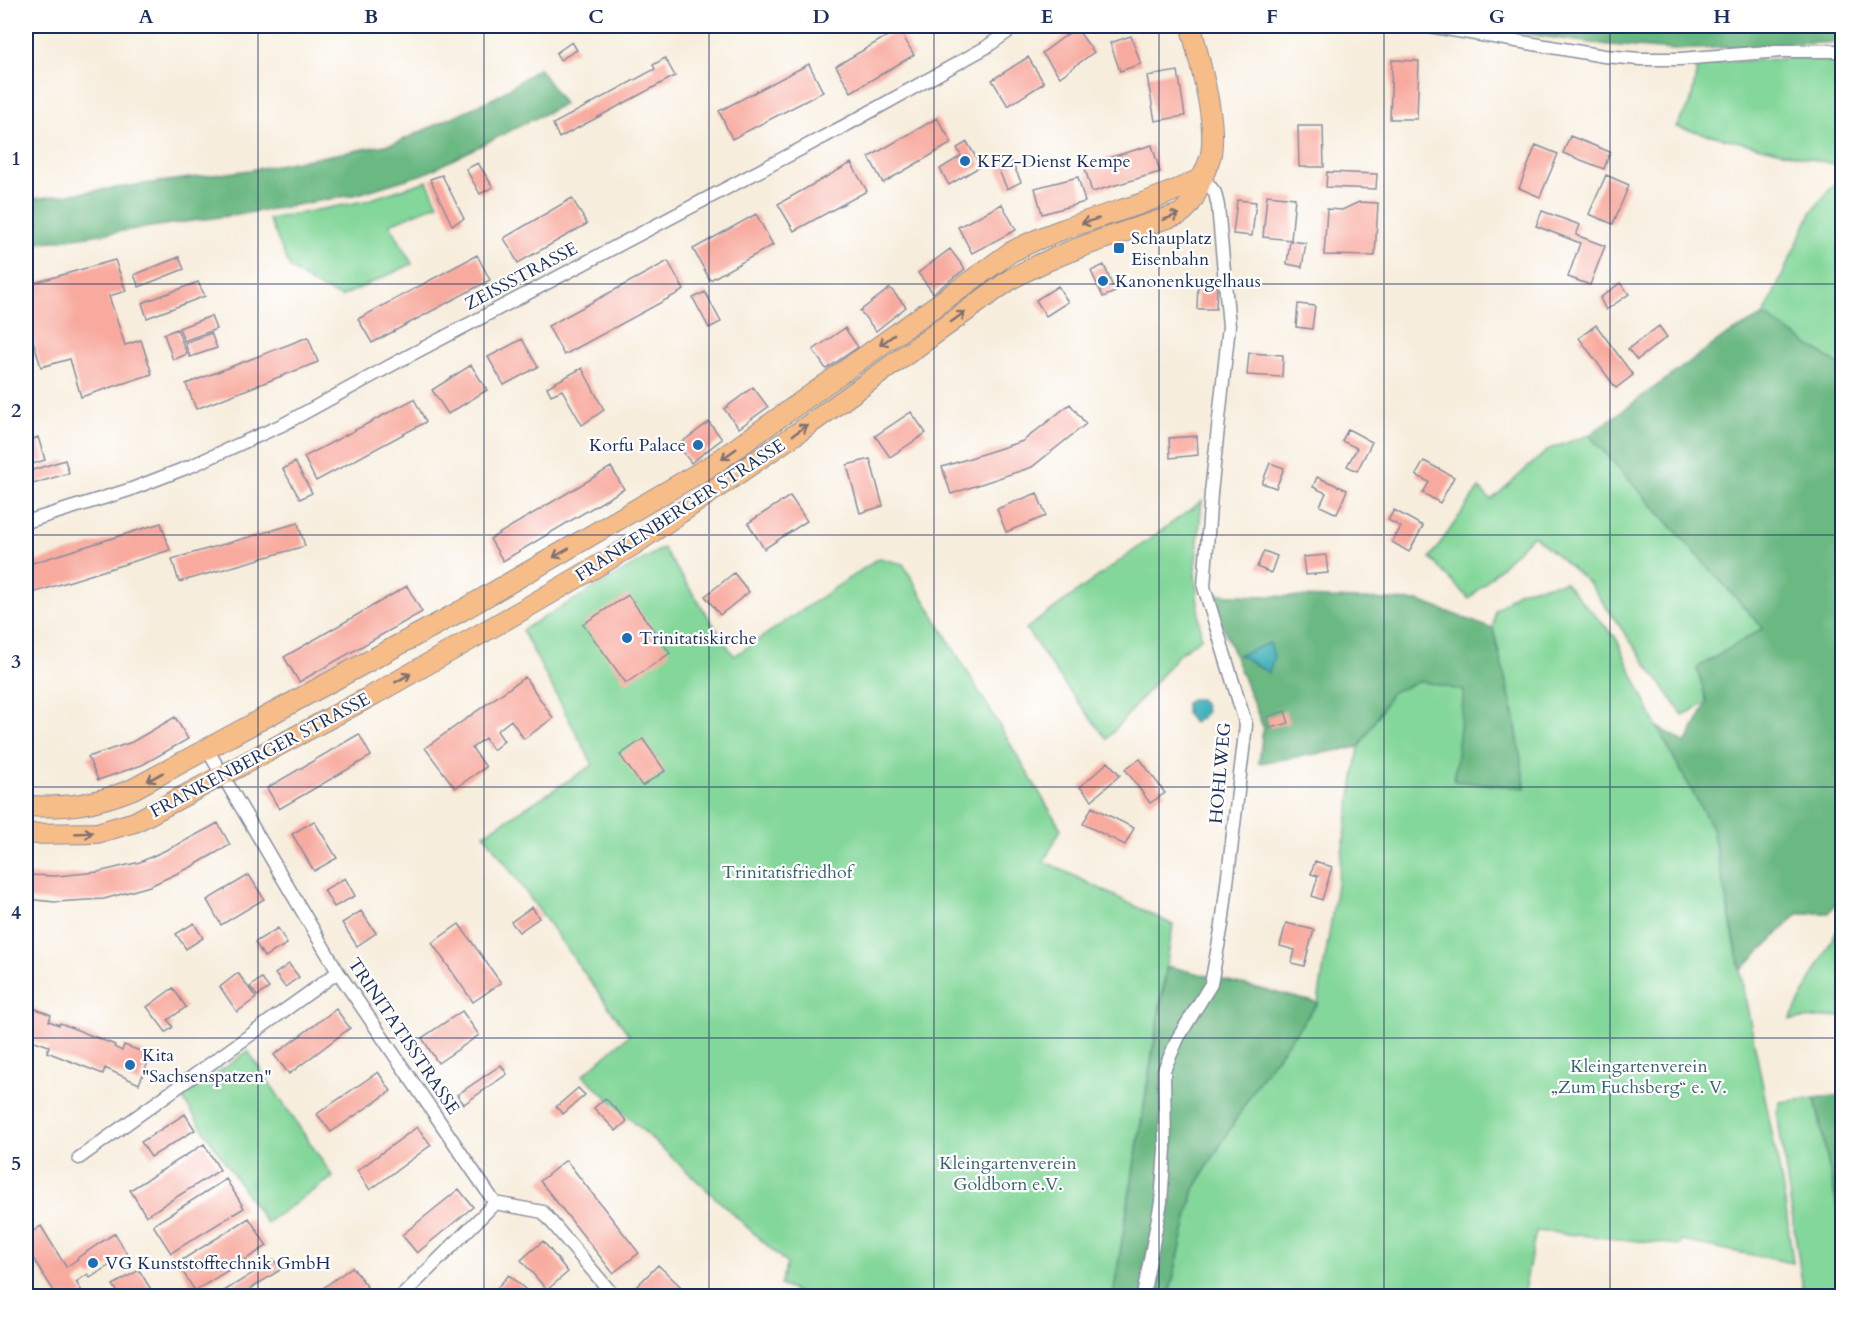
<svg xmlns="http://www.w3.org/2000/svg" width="1868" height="1322" viewBox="0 0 1868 1322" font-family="Cardo,serif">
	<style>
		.green { fill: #83d79a; stroke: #4f837c; stroke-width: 1.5 }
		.forest { fill: #6ab882; stroke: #427470; stroke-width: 1.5 }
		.water { fill: #3eafb7; stroke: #2c6f8a; stroke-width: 1.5 }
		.building { fill: #f8aa9f }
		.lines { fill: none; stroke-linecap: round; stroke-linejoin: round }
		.minor-casing { stroke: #898e9d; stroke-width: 15 }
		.primary-casing { stroke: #898e9d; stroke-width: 22 }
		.minor { stroke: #fff; stroke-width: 12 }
		.primary { stroke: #f7bd88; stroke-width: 20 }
		.oneway { stroke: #7e6f71 }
		.grid { fill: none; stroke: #1b2f5e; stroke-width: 1.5; stroke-opacity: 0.55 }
		.poi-dot { fill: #1f6fb2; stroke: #fff; stroke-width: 2 }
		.labels { text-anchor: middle; stroke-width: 4.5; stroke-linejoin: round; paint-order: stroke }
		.poi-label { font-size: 18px; fill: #1b2f5e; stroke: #fff; text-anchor: start }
		.street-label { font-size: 18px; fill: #1b2f5e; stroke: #fff }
		.park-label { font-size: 18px; fill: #3a6170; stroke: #fff }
		.neatline { fill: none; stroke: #1b2f5e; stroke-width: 2 }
		.grid-label { font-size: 20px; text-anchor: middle; font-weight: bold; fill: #1b2f5e }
	</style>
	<rect width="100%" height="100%" fill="#fff"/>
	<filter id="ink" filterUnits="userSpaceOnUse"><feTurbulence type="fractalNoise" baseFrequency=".0167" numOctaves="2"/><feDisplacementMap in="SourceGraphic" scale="12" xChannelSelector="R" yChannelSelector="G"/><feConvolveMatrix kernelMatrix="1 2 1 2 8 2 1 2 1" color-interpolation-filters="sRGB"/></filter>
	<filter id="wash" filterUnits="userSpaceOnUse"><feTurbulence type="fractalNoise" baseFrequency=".008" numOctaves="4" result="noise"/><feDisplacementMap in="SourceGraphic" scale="24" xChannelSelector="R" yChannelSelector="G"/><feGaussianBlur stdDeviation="1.35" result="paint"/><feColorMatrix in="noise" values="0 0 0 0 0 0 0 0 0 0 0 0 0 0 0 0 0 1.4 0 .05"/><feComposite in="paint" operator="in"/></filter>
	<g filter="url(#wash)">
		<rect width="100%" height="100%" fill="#f7eddc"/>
		<!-- green -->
		<path class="green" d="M1823,56L1842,59V166L1676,127L1691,101L1698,64Z
			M427,181L438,204L390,224L412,264L341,297L316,286L290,268L269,219L365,201Z
			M1834,184L1842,190V367L1764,315L1811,213Z
			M1589,435L1763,628L1697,668L1707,703L1683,715L1589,583L1533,535L1469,599L1430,558L1479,488L1491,500L1549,449Z
			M1202,501L1195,572L1201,638L1179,654L1107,739L1065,685L1026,629Z
			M663,548L734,656L879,558L903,564L1061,829L1044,861L1173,925L1113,1296H806L780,1285L787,1264L583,1075L629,1035L484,834L593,765L522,630Z
			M1564,582L1616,638L1657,727L1712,828L1784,1194L1793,1263L1681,1241L1680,1245L1536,1231L1523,1296H1464L1401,1292L1366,1296H1169L1194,1189L1260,1079L1318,1003L1359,747L1392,692L1421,681L1464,691L1525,788L1515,719L1493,629L1495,611L1519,591Z
			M1842,919V1016L1790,1020L1842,920Z
			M248,1051L333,1177L266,1223L182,1098Z
			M1815,1098L1842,1231V1296H1801L1802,1282L1777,1112L1780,1102Z"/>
		<!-- forest -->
		<path class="forest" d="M1470,26H1842V42L1673,50L1598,44Z
			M539,68L564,104L426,173L358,194L268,210L26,245V200L250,170L396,143L496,97Z
			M1764,315L1842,367V895L1829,913H1799L1741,970L1712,828L1657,727L1686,743L1707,703L1697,668L1763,628L1589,435L1724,337Z
			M1210,594L1419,601L1493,629L1515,719L1525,788L1454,781L1464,691L1421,681L1392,692L1359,747L1259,763L1263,727Z
			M1167,966L1318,1003L1260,1079L1194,1189L1169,1296H1113Z
			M1842,1095V1231L1815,1098Z"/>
		<!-- water -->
		<path class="water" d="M1270,643L1274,656L1269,673L1239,655Z
			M1191,699H1200L1205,705L1206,713L1198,720L1193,723L1186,714V703Z"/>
		<g id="blocks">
			<!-- building -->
			<path class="building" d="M1076,28L1094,52L1060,77L1042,53Z
				M899,29L914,55L851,92L836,66Z
				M1131,36L1141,64L1120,71L1110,43Z
				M572,42L577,50L560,60L556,53Z
				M1028,57L1044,83L1008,106L992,80Z
				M665,58L675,76L559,138L553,124L655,69L653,65Z
				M1392,60L1419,61L1417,119H1390Z
				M809,64L823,92L732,139L719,111Z
				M1178,71L1185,116L1155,121L1147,76Z
				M937,118L952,143L883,183L869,157Z
				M1298,126H1323L1324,167H1299Z
				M1570,136L1610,152L1604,169L1563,153Z
				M967,142L981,166L949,185L940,169L961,156L957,148Z
				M1152,145L1160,172L1092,192L1084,165Z
				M1536,145L1558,154L1540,197L1519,188Z
				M1012,162L1021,182L1007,189L998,168Z
				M478,163L493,187L480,194L466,169Z
				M851,163L867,191L794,231L778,204Z
				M1327,172L1377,174L1376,189L1326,187Z
				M442,175L464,219L452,225L430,179Z
				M1606,175L1629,185L1613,224L1589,214Z
				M1078,177L1085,202L1042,214L1035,188Z
				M1267,195L1295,198L1291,240L1263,237Z
				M572,198L587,224L518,263L504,238Z
				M1237,200L1256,202L1252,236L1233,234Z
				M1359,202L1378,203L1375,256L1324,255L1327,209L1342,210Z
				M1002,204L1016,230L972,253L958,227Z
				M1542,211L1580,225L1576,235L1605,246L1590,285L1568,277L1580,243L1536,226Z
				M756,214L773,245L710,280L693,249Z
				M1290,241L1306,243L1302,267L1287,264Z
				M950,249L965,269L933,293L918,273Z
				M477,255L490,280L372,343L358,319Z
				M179,257L184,269L139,287L134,275Z
				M115,260L126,291L109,296L125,345L141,340L152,374L81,397L70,359L41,367L26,317V285Z
				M668,261L684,290L564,355L548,326Z
				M1104,265L1115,292L1103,297L1091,271Z
				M198,282L205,296L147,318L142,303Z
				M1620,283L1629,294L1606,310L1600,298Z
				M1198,284L1217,285L1216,309H1197Z
				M1058,286L1068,302L1046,316L1036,300Z
				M890,288L906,307L876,331L860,311Z
				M705,292L721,322L709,328L693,298Z
				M1298,304L1315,306L1312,329L1296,327Z
				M211,316L216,329L184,341L179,328Z
				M1596,325L1633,375L1616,388L1579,338Z
				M1659,326L1667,337L1637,360L1628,349Z
				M845,328L858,347L826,369L813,350Z
				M177,329L187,354L173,360L164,334Z
				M211,333L217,348L190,357L185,343Z
				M308,337L318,362L196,409L186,384Z
				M522,339L538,367L504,385L488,357Z
				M1249,353L1283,355L1282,377L1247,375Z
				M471,365L487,390L448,414L432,390Z
				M582,368L604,410L582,425L562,390L551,395L547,387Z
				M753,387L768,407L739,428L724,409Z
				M414,399L426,422L316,481L304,457Z
				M1070,404L1086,424L1032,467L951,494L942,467L1023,441Z
				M911,412L926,433L890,457L875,436Z
				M709,422L722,439L691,463L678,445Z
				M1348,429L1372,442L1357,471L1347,466L1357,448L1342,441Z
				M1197,436L1198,455L1170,458L1169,438Z
				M38,437L45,460L26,466V442Z
				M870,459L883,506L860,513L847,465Z
				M65,460L69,473L26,486V472Z
				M1424,461L1454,477L1440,503L1423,493L1429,482L1416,475Z
				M295,462L312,493L300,499L283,469Z
				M1270,463L1284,468L1276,488L1262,483Z
				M611,467L624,489L503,561L490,539Z
				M1317,477L1347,490L1337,514L1320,506L1326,493L1313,487Z
				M1037,493L1046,516L1006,532L997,509Z
				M790,496L807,521L764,549L748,523Z
				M1394,510L1423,526L1409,552L1392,542L1401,527L1388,520Z
				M161,523L170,550L26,595V565Z
				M298,523L305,546L179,582L172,559Z
				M1264,551L1277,556L1271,573L1257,567Z
				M1326,555L1328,573L1305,575L1303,557Z
				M734,573L749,592L720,615L705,596Z
				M407,586L422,612L299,682L284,657Z
				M628,595L670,653L626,683L583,624Z
				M525,677L553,718L524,739L511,720L497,731L504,741L493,750L485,738L472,748L486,767L455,788L425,748Z
				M1285,711L1289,723L1270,728L1267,717Z
				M175,717L188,739L142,765L98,780L88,757L132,742Z
				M359,734L371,756L279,809L267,788Z
				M643,739L665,771L642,786L620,755Z
				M1140,759L1165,793L1150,803L1125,769Z
				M1108,762L1120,775L1092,800L1080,787Z
				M1092,807L1134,828L1125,845L1083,824Z
				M314,821L337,858L314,871L292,834Z
				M218,823L230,845L191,867L150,886L104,899L55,902L26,899V875L56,876L98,872L140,862L179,844Z
				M1315,861L1332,867L1322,900L1312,896L1318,876L1311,874Z
				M249,875L264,899L221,925L207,900Z
				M345,878L355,896L334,907L324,890Z
				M532,907L539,918L519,932L511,922Z
				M361,911L376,933L357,946L342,923Z
				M194,923L203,938L186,949L176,934Z
				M1286,923L1314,930L1304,966L1292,963L1295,950L1280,946Z
				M459,924L501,983L473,1002L432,943Z
				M278,928L287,944L264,957L255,942Z
				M289,964L299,977L285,987L275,974Z
				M238,973L256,998L237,1012L220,987Z
				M261,978L269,988L257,996L250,987Z
				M173,988L186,1007L168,1020L173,1027L166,1032L147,1007Z
				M26,1005L51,1015L49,1021L59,1025L60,1023L115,1045L114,1047L122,1051L124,1045L151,1055L139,1084L105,1068L103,1074L47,1052L49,1046L26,1038Z
				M336,1009L350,1028L289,1074L274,1055Z
				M462,1011L479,1035L438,1063L422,1038Z
				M501,1065L507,1074L464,1104L457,1095Z
				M378,1072L391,1091L331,1132L317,1114Z
				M578,1088L585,1095L563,1114L556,1107Z
				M605,1098L627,1121L616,1131L594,1108Z
				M185,1114L195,1130L151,1157L141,1142Z
				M417,1127L431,1145L370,1190L357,1171Z
				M204,1144L220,1170L146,1216L130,1190Z
				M566,1160L639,1253L613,1273L540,1181Z
				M226,1179L244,1208L171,1253L153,1225Z
				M459,1189L473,1207L417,1253L402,1235Z
				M249,1218L267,1246L195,1291L177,1263Z
				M41,1226L66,1267L78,1259L77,1258L115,1233L127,1254L90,1278L88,1274L76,1282L85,1296H57L26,1247V1236Z
				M543,1241L568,1272L547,1290L521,1260Z
				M274,1260L280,1270L239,1296H216Z
				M658,1265L677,1283L690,1296H641L634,1289Z
				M352,1267L367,1286L353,1296H312Z
				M139,1270L155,1296H120L113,1285Z
				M509,1275L526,1290L520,1296H497L493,1292Z"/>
		</g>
	</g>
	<g filter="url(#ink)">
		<use href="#blocks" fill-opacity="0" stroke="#898e9d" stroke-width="1.5"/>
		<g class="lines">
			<defs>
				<path id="minor" d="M1429,26L1604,56L1640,59H1680L1781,51H1842
					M26,522L129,490L191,466L284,424L399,361L850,123L985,48L1016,26
					M207,749L338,972L495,1203L543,1212L614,1296
					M79,1158L338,972
					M402,1296L495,1203
					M1143,1296L1161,1202L1165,1149L1164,1070L1178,1038L1211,984L1222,925L1246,725L1204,587L1211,493L1229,326L1218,206L1215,193L1203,177"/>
				<path id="primary" d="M26,806C68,808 93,805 133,789L461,611L714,464L1011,252C1053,230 1098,218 1143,203C1163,195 1184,188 1203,177
					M26,834L97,833L135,822L375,694L519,612L635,544L796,434L1011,279C1064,249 1122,233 1180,214C1192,205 1196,195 1201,180C1205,171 1209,163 1211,154C1217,118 1199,62 1191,26"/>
			</defs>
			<!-- minor casing -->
			<use href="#minor" class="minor-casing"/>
			<!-- primary casing -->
			<use href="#primary" class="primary-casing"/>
			<!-- minor -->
			<use href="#minor" class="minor"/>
			<!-- primary -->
			<use href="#primary" class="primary"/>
		</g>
		<!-- one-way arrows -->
		<defs><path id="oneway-shaft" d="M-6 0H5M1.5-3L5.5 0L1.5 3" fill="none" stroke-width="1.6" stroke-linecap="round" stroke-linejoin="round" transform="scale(1.5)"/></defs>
		<g class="oneway">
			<use href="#oneway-shaft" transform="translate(1171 217) rotate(-20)"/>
			<use href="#oneway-shaft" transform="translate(1090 221) rotate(163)"/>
			<use href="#oneway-shaft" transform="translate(958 317) rotate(-36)"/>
			<use href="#oneway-shaft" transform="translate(887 340) rotate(144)"/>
			<use href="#oneway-shaft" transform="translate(800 430) rotate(-35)"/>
			<use href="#oneway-shaft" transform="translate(729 454) rotate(145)"/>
			<use href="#oneway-shaft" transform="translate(561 553) rotate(150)"/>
			<use href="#oneway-shaft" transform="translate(403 678) rotate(-29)"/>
			<use href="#oneway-shaft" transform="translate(155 777) rotate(151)"/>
			<use href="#oneway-shaft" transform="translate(84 833) rotate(-3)"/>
		</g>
	</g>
	<!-- grid -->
	<path class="grid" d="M258,26V1296M484,26V1296M709,26V1296M934,26V1296M1159,26V1296M1384,26V1296M1610,26V1296M26,284H1842M26,535H1842M26,787H1842M26,1038H1842"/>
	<!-- markers -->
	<g class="poi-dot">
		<circle cx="965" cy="161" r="6"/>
		<rect x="1113" y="242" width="12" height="12" rx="3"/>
		<circle cx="1103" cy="281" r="6"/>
		<circle cx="698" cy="445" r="6"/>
		<circle cx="627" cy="638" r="6"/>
		<circle cx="130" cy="1065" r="6"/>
		<circle cx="93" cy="1263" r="6"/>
	</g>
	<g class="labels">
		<!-- poi labels -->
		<g class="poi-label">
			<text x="977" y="167">KFZ-Dienst Kempe</text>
			<text x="1131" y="244">Schauplatz<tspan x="1131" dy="21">Eisenbahn</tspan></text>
			<text x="1115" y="287">Kanonenkugelhaus</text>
			<text x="686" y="451" text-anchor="end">Korfu Palace</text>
			<text x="639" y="644">Trinitatiskirche</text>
			<text x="142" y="1061">Kita<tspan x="142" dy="21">"Sachsenspatzen"</tspan></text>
			<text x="105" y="1269">VG Kunststofftechnik GmbH</text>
		</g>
		<!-- street labels -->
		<g class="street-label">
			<text transform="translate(521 276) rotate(-28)" y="6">ZEISSSTRASSE</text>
			<text transform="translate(680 510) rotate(-33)" y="6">FRANKENBERGER STRASSE</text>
			<text transform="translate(260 755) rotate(-28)" y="6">FRANKENBERGER STRASSE</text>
			<text transform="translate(1220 773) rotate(-85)" y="6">HOHLWEG</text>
			<text transform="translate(404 1036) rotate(56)" y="6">TRINITATISSTRASSE</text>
		</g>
		<!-- park labels -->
		<g class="park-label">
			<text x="787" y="878">Trinitatisfriedhof</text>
			<text x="1639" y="1072">Kleingartenverein<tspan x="1639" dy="21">„Zum Fuchsberg“ e. V.</tspan></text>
			<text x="1008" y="1169">Kleingartenverein<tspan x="1008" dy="21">Goldborn e.V.</tspan></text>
		</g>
	</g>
	<!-- margin -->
	<rect width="1868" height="1322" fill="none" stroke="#fff" stroke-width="66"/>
	<rect x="33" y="33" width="1802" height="1256" class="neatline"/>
	<g class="grid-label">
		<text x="146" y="23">A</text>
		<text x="371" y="23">B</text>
		<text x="596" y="23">C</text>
		<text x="821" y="23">D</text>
		<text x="1047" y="23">E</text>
		<text x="1272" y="23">F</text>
		<text x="1497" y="23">G</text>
		<text x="1722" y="23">H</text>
		<text x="16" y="165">1</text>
		<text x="16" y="417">2</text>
		<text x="16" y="668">3</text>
		<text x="16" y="919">4</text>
		<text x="16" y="1170">5</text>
	</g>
</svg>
